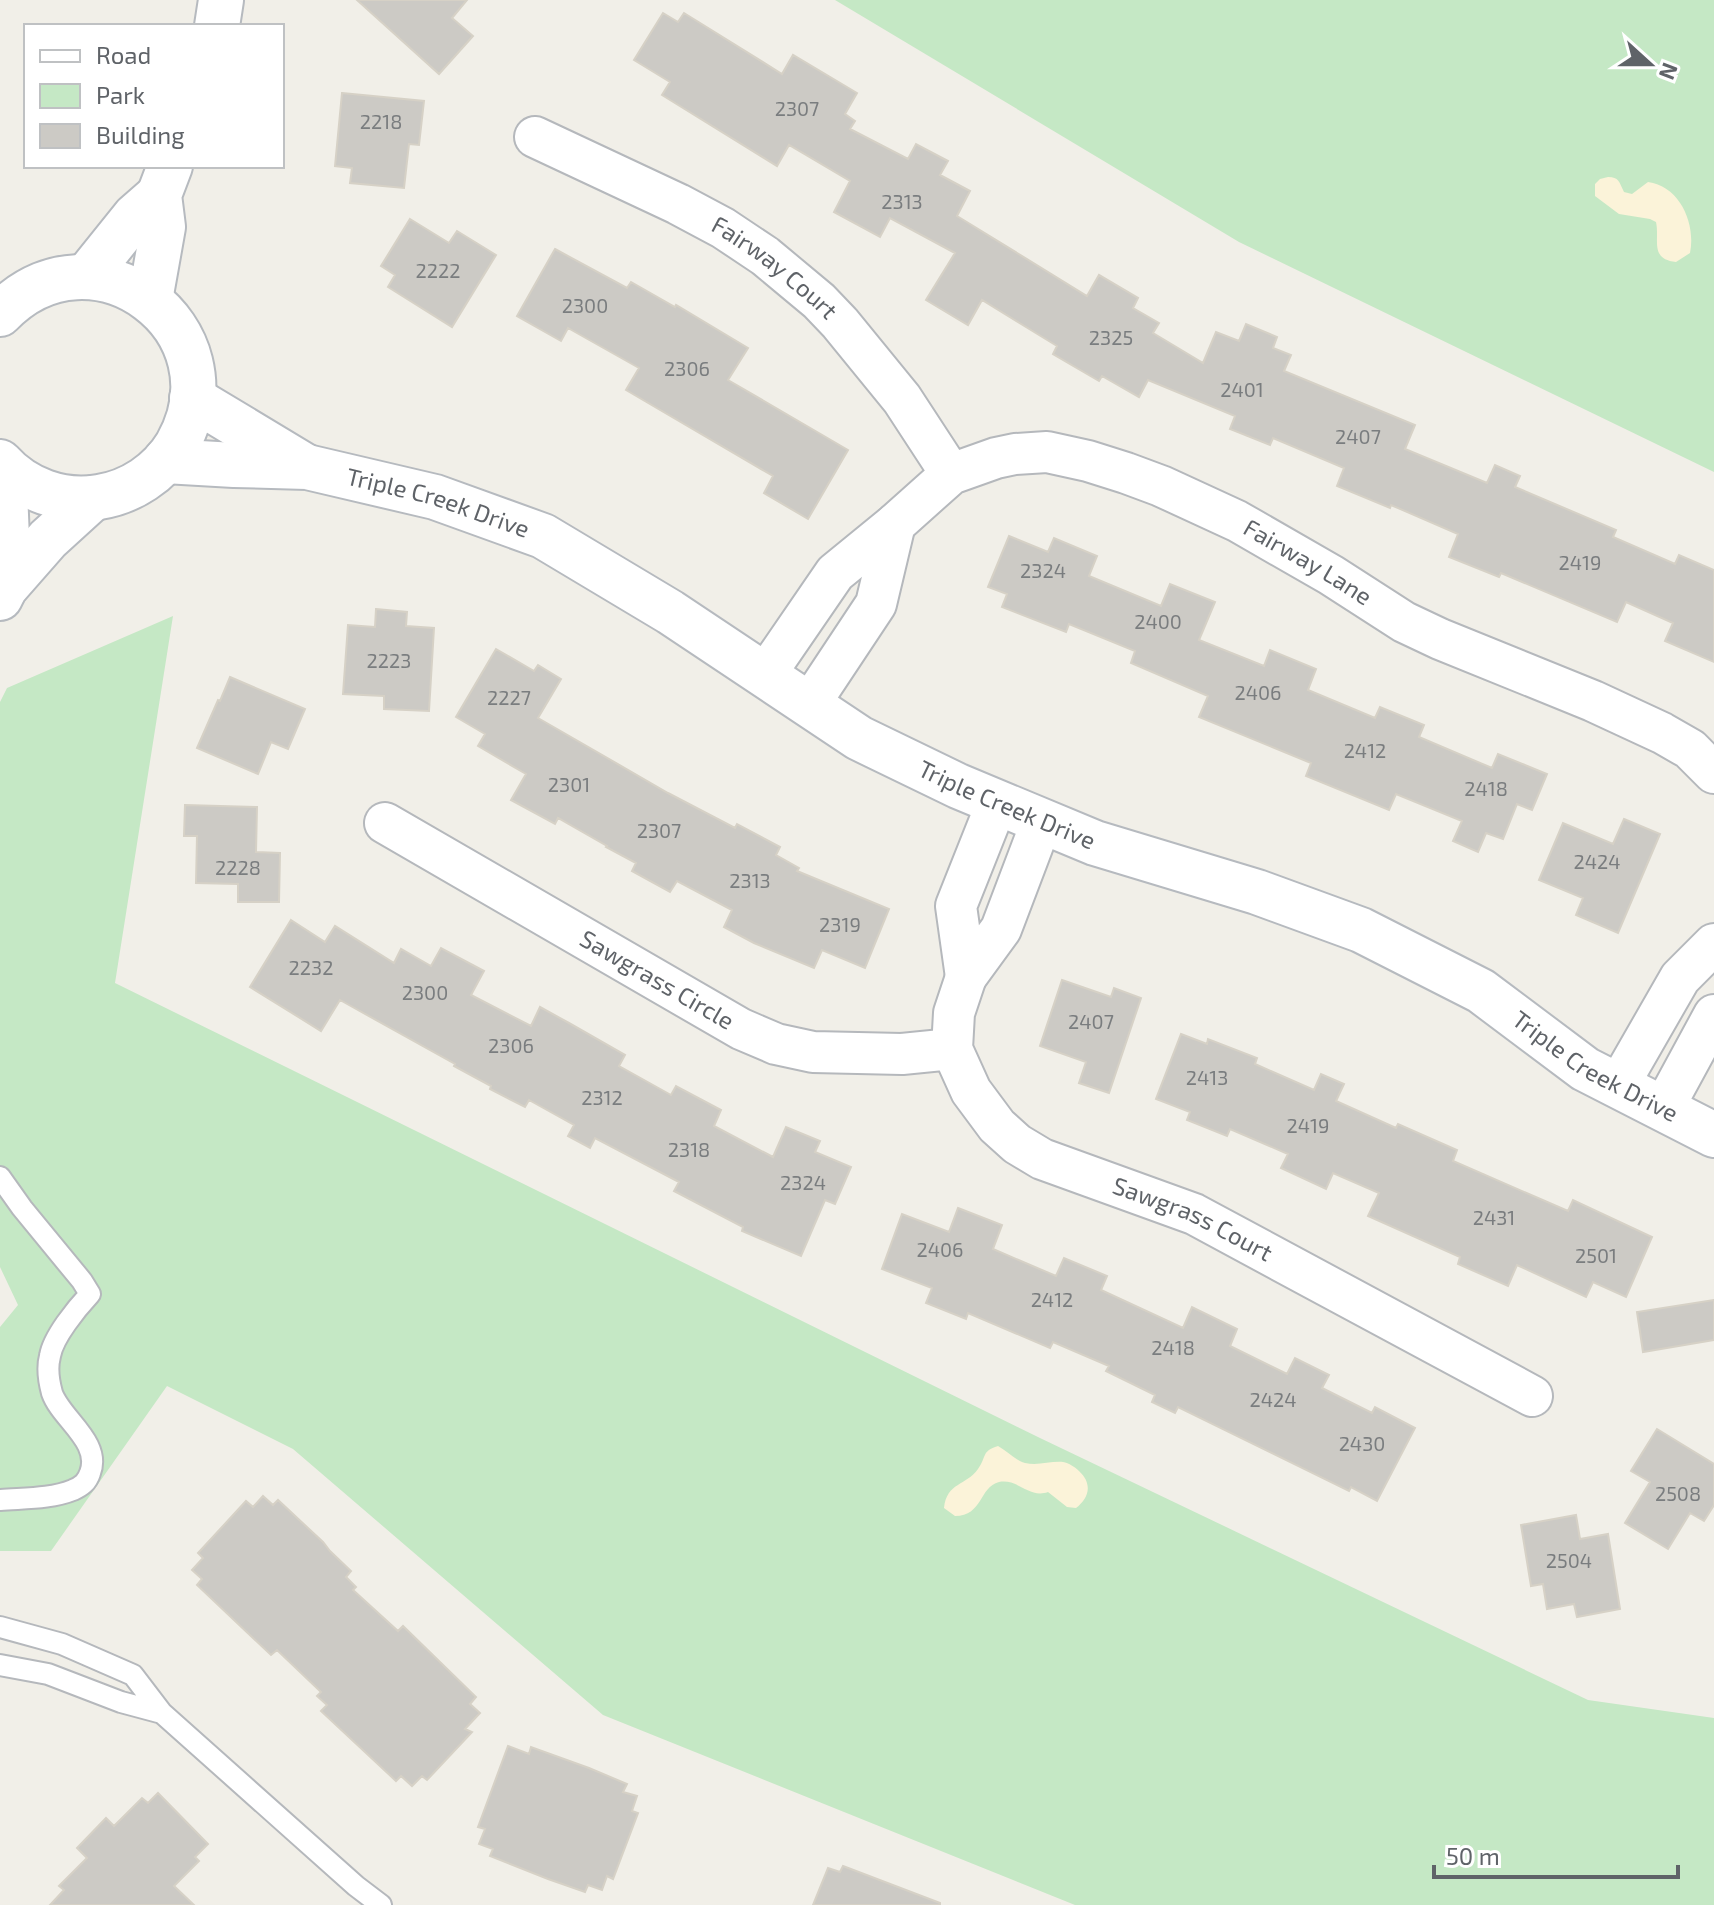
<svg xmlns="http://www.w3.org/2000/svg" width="1714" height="1905" viewBox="0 0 1714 1905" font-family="'Exo 2',sans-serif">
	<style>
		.green { fill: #c5e8c5 }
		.sand { fill: #fbf3d9 }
		.building { fill: #cccac5; stroke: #d6d1c6; stroke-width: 2 }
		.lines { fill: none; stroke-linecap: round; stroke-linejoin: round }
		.lane-casing { stroke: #b5b8bc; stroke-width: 24 }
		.street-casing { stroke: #b5b8bc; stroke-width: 44 }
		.secondary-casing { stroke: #b6babf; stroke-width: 48 }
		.lane { stroke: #fff; stroke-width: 20 }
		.street { stroke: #fff; stroke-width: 40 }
		.secondary { stroke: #fff; stroke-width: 44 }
		.labels { text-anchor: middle; stroke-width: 8; stroke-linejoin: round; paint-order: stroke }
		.number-label { font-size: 20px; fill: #7a7d7f }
		.street-label { font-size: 24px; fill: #5f6368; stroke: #fff }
	</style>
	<rect width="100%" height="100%" fill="#f1efe8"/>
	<!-- green -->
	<path class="green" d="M835,0H1714V472L1239,242Z
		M173,616L115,983L1040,1438L1588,1700L1714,1718V1905H1075L603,1715L293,1449L167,1386L51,1551H0V1327L18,1305L0,1267V702L7,688Z"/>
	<!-- sand -->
	<path class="sand" d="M1608,177C1619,177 1619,182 1624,192L1632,194L1648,182C1680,186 1696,224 1690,253L1676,262C1649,259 1660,240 1656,222L1650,219L1619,214L1595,196V184L1600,179Z
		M998,1446C1007,1451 1015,1460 1025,1463C1038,1466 1050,1461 1063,1462C1069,1463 1075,1467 1079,1471C1093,1484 1089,1498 1076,1508L1067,1507L1048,1492C1029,1499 1018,1478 999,1482C979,1487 983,1516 955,1516L944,1508C947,1482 966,1486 978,1469C987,1457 981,1451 998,1446Z"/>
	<!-- building -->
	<path class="building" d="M357,0H467L452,18L473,36L439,74Z
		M663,13L678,22L684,13L782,74L793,55L857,93L845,114L855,121L850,129L908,159L916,144L948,161L940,175L970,191L957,216L1087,296L1099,275L1138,298L1133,308L1159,323L1153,333L1203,363L1216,332L1239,341L1246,324L1277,337L1273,348L1291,355L1284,371L1415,425L1405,449L1487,483L1495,465L1520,476L1515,487L1616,530L1613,537L1675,564L1679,555L1714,570V662L1665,641L1673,623L1626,602L1617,622L1501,573L1499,577L1449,557L1458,534L1391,505L1390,508L1337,486L1344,468L1273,438L1270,445L1230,429L1235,416L1148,380L1139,397L1102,376L1099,381L1053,354L1057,346L982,300L968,325L926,300L955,253L890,218L880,237L834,212L850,181L789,145L777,166L662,95L670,82L634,60Z
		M342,93L424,101L419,145L409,144L404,188L350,183L352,168L335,166Z
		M410,219L449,243L457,231L496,255L452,327L388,287L395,275L381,266Z
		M555,249L627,288L631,282L675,307L676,305L748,348L728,380L848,450L808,519L764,493L773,476L626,390L639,368L568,328L561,341L517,316Z
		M1009,536L1048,552L1054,538L1097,556L1089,576L1161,606L1170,584L1215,602L1199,640L1264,666L1270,650L1316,669L1308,690L1375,718L1380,707L1424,725L1419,737L1492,768L1498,754L1547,774L1532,810L1517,804L1503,839L1486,833L1478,852L1453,841L1462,821L1396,794L1389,810L1306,776L1311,763L1199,717L1208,696L1131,663L1135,651L1069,624L1066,632L1002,607L1007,594L988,587Z
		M376,609L407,612L406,626L434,628L429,711L384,709V696L343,694L348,625L375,627Z
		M496,649L534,671L538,665L561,679L538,718L668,793L735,828L737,824L780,847L776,855L799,868L797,871L889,909L865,968L822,950L814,968L754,943L724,927L732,910L677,881L670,892L632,871L636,863L606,847L607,846L558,818L555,824L511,800L526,774L478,746L485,734L456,717Z
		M230,677L305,709L288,749L271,742L258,774L197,748L218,700L220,701Z
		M185,805L257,807L256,852L280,853L279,902H238V884L196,883L197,836H184Z
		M1624,819L1660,834L1618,933L1576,915L1583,898L1539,880L1563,823L1613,844Z
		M291,920L325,942L335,926L394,963L401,949L431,966L441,948L484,971L471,995L531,1026L540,1007L569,1023L625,1055L619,1066L671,1095L676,1086L721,1110L714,1126L773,1157L786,1127L820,1141L815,1152L851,1167L835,1204L825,1200L801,1256L742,1231L743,1227L674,1191L679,1182L595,1138L590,1148L568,1136L574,1125L529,1100L525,1107L490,1089L491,1086L454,1066L455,1064L340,1000L321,1031L250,987Z
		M1062,980L1111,997L1114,988L1141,998L1109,1093L1079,1083L1086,1062L1040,1046Z
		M1181,1034L1207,1044L1208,1039L1257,1058L1255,1064L1314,1090L1321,1074L1344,1084L1336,1101L1396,1128L1398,1124L1457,1150L1453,1161L1568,1211L1573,1200L1652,1237L1626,1297L1593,1282L1586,1297L1517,1265L1508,1286L1458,1264L1460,1257L1368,1216L1379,1193L1333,1173L1326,1189L1281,1168L1288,1154L1230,1129L1227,1136L1187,1120L1190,1112L1156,1099Z
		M958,1208L1002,1225L993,1249L1056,1276L1064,1258L1107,1276L1101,1290L1183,1328L1192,1307L1237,1329L1230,1346L1287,1374L1295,1358L1329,1375L1322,1388L1372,1413L1375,1407L1415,1428L1377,1501L1351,1487L1349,1491L1178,1407L1175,1413L1152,1402L1155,1395L1106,1371L1109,1366L1053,1342L1050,1348L968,1313L966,1319L926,1303L932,1288L882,1269L902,1214L949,1232Z
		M1714,1300V1340L1643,1352L1637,1312Z
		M1657,1429L1714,1464V1505L1704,1521L1690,1513L1668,1549L1625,1523L1650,1482L1631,1471Z
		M263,1496L273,1505L278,1500L323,1542L330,1551L351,1571L346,1577L356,1587L353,1590L398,1631L403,1626L476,1697L470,1704L480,1713L465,1729L472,1732L427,1780L422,1776L412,1786L401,1776L396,1781L321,1711L327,1705L317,1696L321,1692L277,1650L271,1655L197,1585L202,1579L192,1570L203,1558L198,1553L246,1501L253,1507Z
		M1576,1515L1580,1539L1608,1534L1620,1609L1577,1617L1574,1604L1547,1609L1543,1584L1531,1586L1521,1525Z
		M508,1746L529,1754L531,1747L589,1768L627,1784L623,1792L637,1796L632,1811L638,1813L613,1879L607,1876L602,1890L588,1885L585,1892L548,1879L490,1856L493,1849L479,1844L485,1829L478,1827Z
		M158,1793L208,1844L195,1857L199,1861L174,1886L194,1905H50L64,1890L59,1886L87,1858L77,1848L106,1818L114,1826L142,1798L148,1803Z
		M843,1866L940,1903V1905H813L828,1868L840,1872Z"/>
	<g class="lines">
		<defs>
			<path id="lane" d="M0,1177L22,1208L82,1281L90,1294C77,1308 53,1337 50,1356C47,1367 49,1382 52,1393C61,1419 102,1442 90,1473C87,1482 82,1486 73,1490C51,1499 24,1498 0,1500
				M0,1627L62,1644L133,1675L162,1713L356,1886L381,1905
				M0,1665L48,1674L121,1702L162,1713"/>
			<g id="street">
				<path id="s1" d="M535,137L678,204L723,228L765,256L819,301L840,323L902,399L951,474"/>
				<path id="s2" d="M765,675L835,573L895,524L951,474L996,458L1015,454L1047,452L1088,461L1126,473L1161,486L1237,521L1331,575L1404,622L1440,639L1593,701L1662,733L1690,749L1714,773"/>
				<path d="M809,705L876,604L895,524"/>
				<path d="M997,803L956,906L966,977L1001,929L1042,821"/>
				<path id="s3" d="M385,823L741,1029L776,1044L813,1052L902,1054L952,1049"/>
				<path id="s4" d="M966,977L954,1013L952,1049L971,1091L997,1126L1017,1144L1042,1159L1194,1214L1532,1396"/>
				<path d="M1618,1086L1680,978L1714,944"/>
				<path d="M1663,1109L1714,1015"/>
			</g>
			<g id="secondary">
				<path d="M217,26L221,0"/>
				<path d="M86,277L135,216L159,195"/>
				<path d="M150,300L163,227L159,195L170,166"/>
				<path d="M0,314C93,217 243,329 177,445C160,473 131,492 99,497C62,503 25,490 0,462"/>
				<path d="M192,398L305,466"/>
				<path id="s5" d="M165,461L234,465L307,467L435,497L543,536L670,612L859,738L958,786L1095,843L1257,892L1361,930L1481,991L1585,1069L1714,1135"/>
				<path d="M4,467L7,539L5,588"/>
				<path d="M0,598L5,588L48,539L93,498"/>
			</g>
		</defs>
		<!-- lane casing -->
		<use href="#lane" class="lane-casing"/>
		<!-- street casing -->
		<use href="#street" class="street-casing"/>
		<!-- secondary casing -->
		<use href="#secondary" class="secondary-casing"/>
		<!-- lane -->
		<use href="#lane" class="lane"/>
		<!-- street -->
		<use href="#street" class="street"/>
		<!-- secondary -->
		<use href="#secondary" class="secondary"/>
	</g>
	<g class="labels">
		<!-- number labels -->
		<g class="number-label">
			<text x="797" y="116">2307</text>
			<text x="381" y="129">2218</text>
			<text x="902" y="209">2313</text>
			<text x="438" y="278">2222</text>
			<text x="585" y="313">2300</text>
			<text x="1111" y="345">2325</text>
			<text x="687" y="376">2306</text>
			<text x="1242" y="397">2401</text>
			<text x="1358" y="444">2407</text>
			<text x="1580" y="570">2419</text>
			<text x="1043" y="578">2324</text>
			<text x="1158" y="629">2400</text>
			<text x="389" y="668">2223</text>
			<text x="1258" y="700">2406</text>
			<text x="509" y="705">2227</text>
			<text x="1365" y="758">2412</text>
			<text x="569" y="792">2301</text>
			<text x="1486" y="796">2418</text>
			<text x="659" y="838">2307</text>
			<text x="1597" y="869">2424</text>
			<text x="238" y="875">2228</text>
			<text x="750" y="888">2313</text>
			<text x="840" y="932">2319</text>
			<text x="311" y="975">2232</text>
			<text x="425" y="1000">2300</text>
			<text x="1091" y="1029">2407</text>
			<text x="511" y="1053">2306</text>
			<text x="1207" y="1085">2413</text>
			<text x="602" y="1105">2312</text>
			<text x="1308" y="1133">2419</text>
			<text x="689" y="1157">2318</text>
			<text x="803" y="1190">2324</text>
			<text x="1494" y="1225">2431</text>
			<text x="940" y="1257">2406</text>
			<text x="1596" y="1263">2501</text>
			<text x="1052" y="1307">2412</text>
			<text x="1173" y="1355">2418</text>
			<text x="1273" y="1407">2424</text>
			<text x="1362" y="1451">2430</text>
			<text x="1678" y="1501">2508</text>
			<text x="1569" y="1568">2504</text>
		</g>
		<!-- street labels -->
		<g class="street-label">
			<text dy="8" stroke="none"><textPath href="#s1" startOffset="274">Fairway Court</textPath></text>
			<text dy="8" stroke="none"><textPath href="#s5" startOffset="278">Triple Creek Drive</textPath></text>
			<text dy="8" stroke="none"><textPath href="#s2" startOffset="660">Fairway Lane</textPath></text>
			<text dy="8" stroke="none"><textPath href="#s5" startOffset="926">Triple Creek Drive</textPath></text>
			<text dy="8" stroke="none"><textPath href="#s3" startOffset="314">Sawgrass Circle</textPath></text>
			<text dy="8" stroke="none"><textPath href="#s5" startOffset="1574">Triple Creek Drive</textPath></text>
			<text dy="8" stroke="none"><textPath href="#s4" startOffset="382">Sawgrass Court</textPath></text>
		</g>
	</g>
	<!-- legend -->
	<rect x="24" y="24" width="260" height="144" fill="#ffffff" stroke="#bfc1c3" stroke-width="2"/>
	<rect x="40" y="50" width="40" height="12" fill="#ffffff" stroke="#bfc1c3" stroke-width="2"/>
	<text x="96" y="64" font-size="24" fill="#5f6368">Road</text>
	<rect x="40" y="84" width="40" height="24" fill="#c5e8c5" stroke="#bfc1c3" stroke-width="2"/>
	<text x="96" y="104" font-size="24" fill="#5f6368">Park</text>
	<rect x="40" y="124" width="40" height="24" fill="#cccac5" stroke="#bfc1c3" stroke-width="2"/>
	<text x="96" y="144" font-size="24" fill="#5f6368">Building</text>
	<!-- north arrow -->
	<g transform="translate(1650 64) rotate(111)" stroke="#ffffff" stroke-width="6" paint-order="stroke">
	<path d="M0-6L14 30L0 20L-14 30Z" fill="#5f6368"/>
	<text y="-12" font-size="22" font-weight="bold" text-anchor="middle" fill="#5f6368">N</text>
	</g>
	<!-- scale -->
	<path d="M1434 1865v12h244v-12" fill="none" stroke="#5f6368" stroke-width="4"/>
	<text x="1446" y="1865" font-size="24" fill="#5f6368" stroke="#ffffff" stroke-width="6" paint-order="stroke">50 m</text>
</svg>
